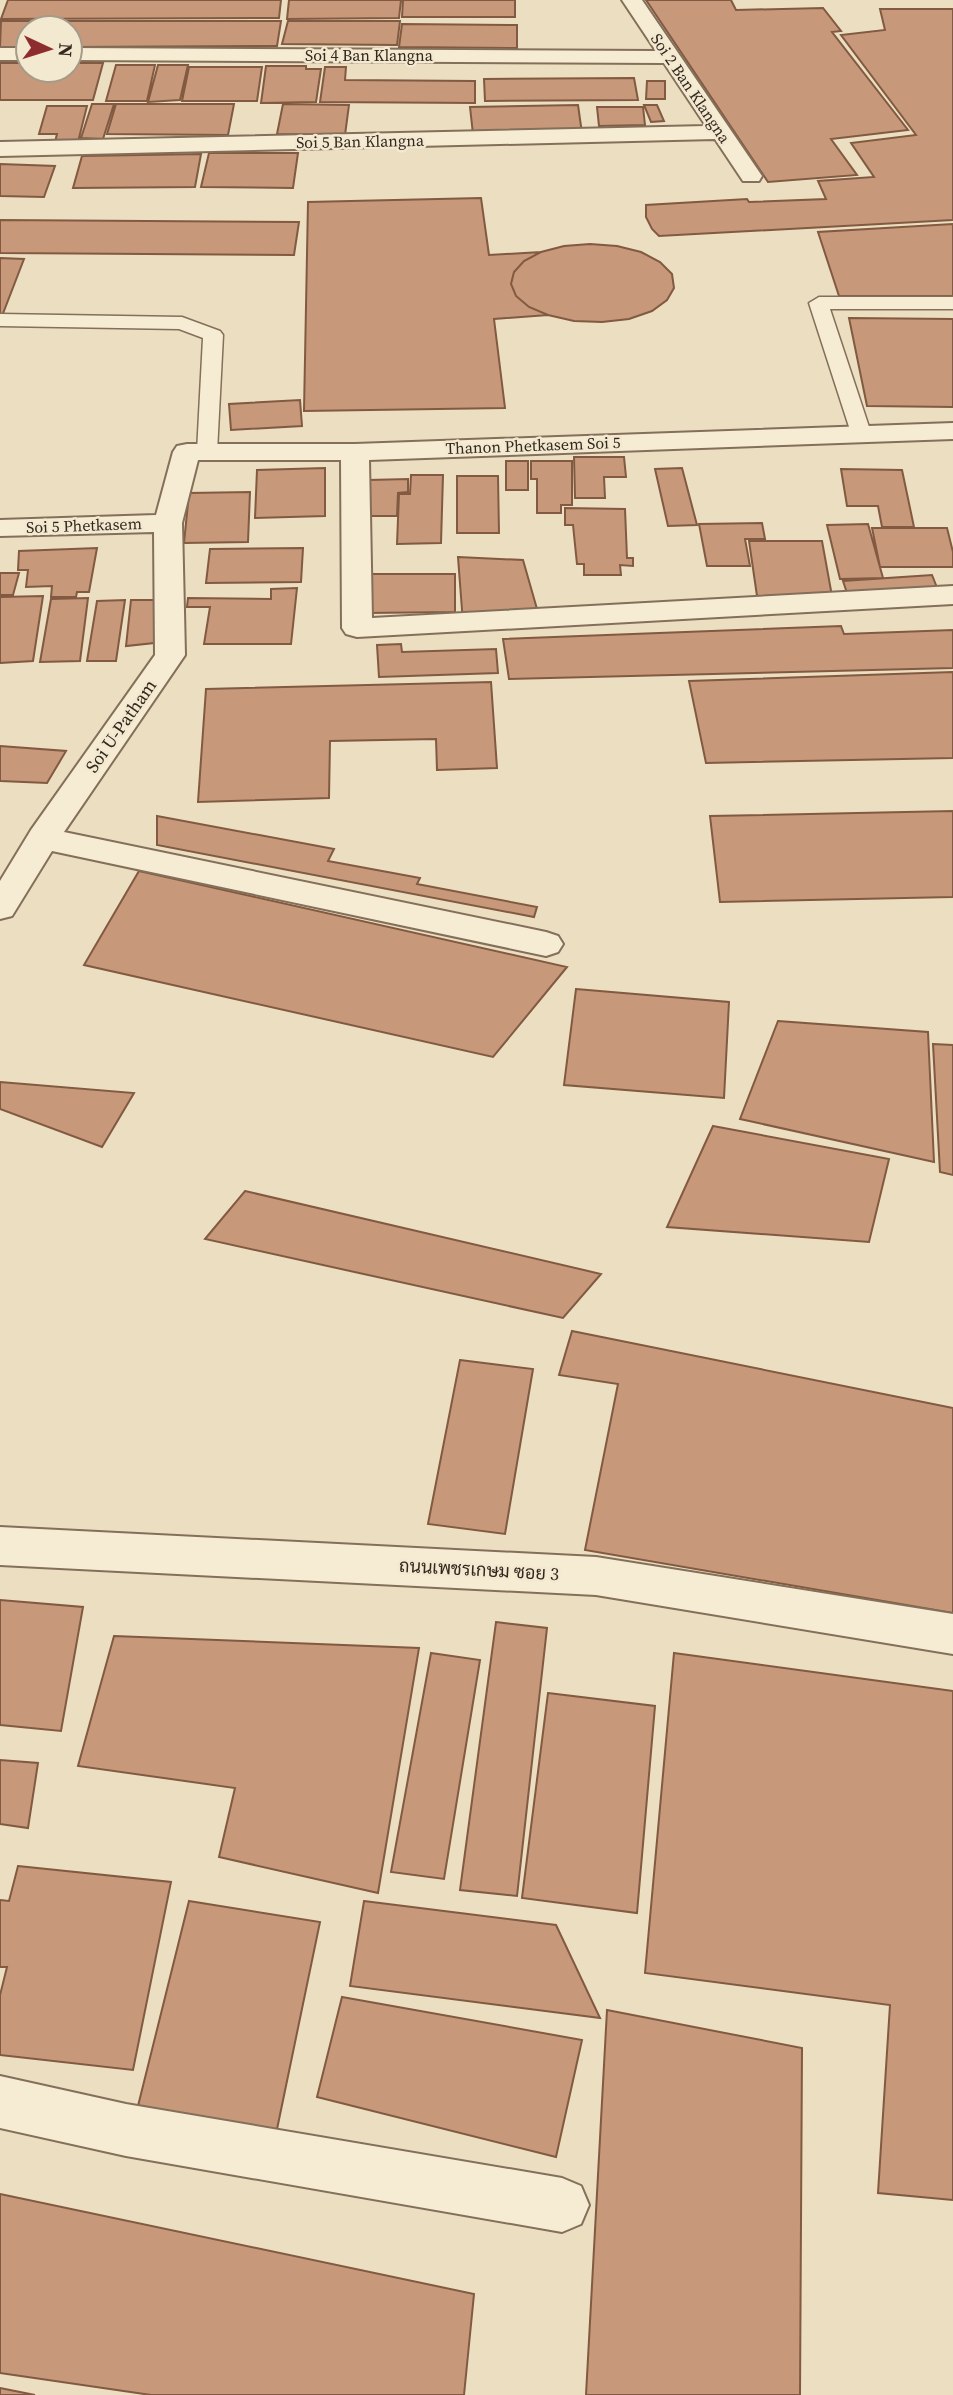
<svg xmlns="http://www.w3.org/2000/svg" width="953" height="2395" viewBox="0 0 953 2395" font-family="'Source Serif 4',Sarabun,serif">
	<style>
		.building { fill: #c79879; stroke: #815a41; stroke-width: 2 }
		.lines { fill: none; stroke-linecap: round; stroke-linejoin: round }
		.lane-casing { stroke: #836f5a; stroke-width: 3 }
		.street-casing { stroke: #836f5a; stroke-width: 4 }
		.lane { fill: #f6ebd3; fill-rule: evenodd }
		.street { fill: #f6ebd3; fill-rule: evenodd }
		.labels { text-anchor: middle; stroke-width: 5; stroke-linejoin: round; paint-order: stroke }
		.far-street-label { font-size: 16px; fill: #33281d; stroke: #f3e8d0 }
		.street-label { font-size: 18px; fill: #33281d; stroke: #f3e8d0 }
	</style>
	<rect width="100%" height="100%" fill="#ebdec1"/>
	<!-- building -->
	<path class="building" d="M8,0H281L279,18L1,19Z
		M289,0H401L399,18L287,19Z
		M403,0H515V17H402Z
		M646,0H731L736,10L823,8L841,31L832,32L908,130L831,139L857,175L768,182Z
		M880,9H953V220L659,236L652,229L646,217V205L747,199L749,202L826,199L818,181L874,177L851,143L916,135L841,35L885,30Z
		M1,21H281L277,46L70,47V28H28V47H0Z
		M288,21H400L397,45L282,44Z
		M402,24L517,25V48L399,47Z
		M0,63H28V70H70V63H103L93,100H0Z
		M116,65H155L147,101H106Z
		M158,65H188L180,100L148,102Z
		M266,66H306V69H321L316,102L261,103Z
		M189,67H262L257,101H182Z
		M325,67H346L345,80L475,81V103L320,102Z
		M634,78L638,100L485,101L484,79Z
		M647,81H665V99H646Z
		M92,104H114L103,139L81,138Z
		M116,104H234L228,135L107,134Z
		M283,104L349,105L345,135L277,134Z
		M578,105L582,133L473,134L470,107Z
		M644,105H657L664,121L651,122Z
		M47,106H87L78,142H55L57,134H39Z
		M597,107H643L645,125L599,126Z
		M209,153H298L293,188L201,187Z
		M201,154L195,187L73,188L82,156Z
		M0,164L55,166L44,197L0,196Z
		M481,198L489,255L541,252L524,261L514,272L511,284L516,296L529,307L548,315L494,319L505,408L304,411L308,202Z
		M0,220L299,222L294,255L0,253Z
		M953,224V296H839L818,232Z
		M590,244L617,246L641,252L660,262L672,274L674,288L667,300L652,311L629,319L602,322L574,321L548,315L529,307L516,296L511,284L514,272L524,261L541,252L564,246Z
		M0,258L24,259L2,316H0Z
		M849,318L953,319V407L867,406Z
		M300,400L302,426L231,430L229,404Z
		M574,457H624L626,477H604L605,498H575Z
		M506,461H528V490H506Z
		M531,461H572V505H561V513H537V479H531Z
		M325,468V516L255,518L257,470Z
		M682,468L697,525L668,526L655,469Z
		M841,469L902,470L914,527H882L878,506H847Z
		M411,475H443L441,543L397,544L399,494H410Z
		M457,476H498L499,533H457Z
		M408,479V492L398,493L397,516H368L369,480Z
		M250,492L248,542L184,543L189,493Z
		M565,508L625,509L627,558H633V566L620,565L621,575H584V564H577L573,525H565Z
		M762,523L765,539H745L750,566H707L699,524Z
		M868,524L883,578L840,579L827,525Z
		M872,528H947L953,552V567H880Z
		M749,541H822L832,596H757Z
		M97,548L89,592H77L76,597H51L52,586L26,587L28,570H18L19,551Z
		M303,548L301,582L206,583L210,549Z
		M458,557L523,560L541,623H463Z
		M0,573H19L13,595H0Z
		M368,574H455V612L367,613Z
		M932,575L938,590L848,596L843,581Z
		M297,588L291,644H204L210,607H187L188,598L271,599V589Z
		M43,596L33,661L0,663V597Z
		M88,598L80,661L40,662L51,599Z
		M125,600L116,661H87L97,601Z
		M131,600H159L154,643L126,646Z
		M841,626L844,634L953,630V668L509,679L503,639Z
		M401,644L402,652L496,649L498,673L379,677L377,645Z
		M953,672V758L706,763L689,681Z
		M491,682L497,768L437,770L436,739L330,741L329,798L198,802L206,689Z
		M0,746L66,751L47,783L0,781Z
		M953,811V897L720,902L710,816Z
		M157,816L334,849L328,861L420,878L417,884L537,907L534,917L157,845Z
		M139,871L567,967L493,1057L84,965Z
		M576,989L729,1002L724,1098L564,1085Z
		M778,1021L928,1032L934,1162L740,1119Z
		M933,1044L953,1045V1175L940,1172Z
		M0,1082L134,1093L102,1147L0,1109Z
		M713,1126L889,1159L869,1242L667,1227Z
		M245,1191L601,1274L563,1318L205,1239Z
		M572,1331L953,1408V1613L585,1550L618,1384L559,1375Z
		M460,1360L533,1369L505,1534L428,1524Z
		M0,1600L83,1607L61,1731L0,1725Z
		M496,1622L547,1628L517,1896L460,1890Z
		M114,1636L419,1648L378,1893L219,1857L235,1788L78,1766Z
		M431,1653L480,1660L444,1879L391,1872Z
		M674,1653L953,1691V2200L878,2193L890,2005L645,1973Z
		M548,1693L655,1706L637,1913L522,1898Z
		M0,1760L38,1763L28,1828L0,1824Z
		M18,1866L171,1882L133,2070L0,2055V1995L7,1967H0V1900L9,1901Z
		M189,1901L320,1922L276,2134L137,2110Z
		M364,1901L556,1925L600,2018L350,1986Z
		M342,1997L582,2040L556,2157L317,2097Z
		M607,2010L802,2048L800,2395H586Z
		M0,2194L474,2294L464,2395H151L0,2373Z
		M0,2388L35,2395H0Z"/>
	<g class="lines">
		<defs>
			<path id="lane" d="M819,297H953V309H830L871,433L868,437H854L851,433L809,303Z
				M0,314L182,317L220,331L223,335L217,452L214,456H200L197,452L203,338L179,329L0,326Z"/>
			<path id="street" d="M622,0H642L762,176L759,181H743L715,139L0,156V142L706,126L664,63L70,60V48L656,51Z
				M0,48H28V60H0Z
				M953,423V439L369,460L372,618L953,586V604L357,637L346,634L342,628L341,460H198L182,523L185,655L64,832L546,932L558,936L563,944L558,952L546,956L52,851L12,916L0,919V881L31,830L155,655L154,532L0,536V520L156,515L173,452L177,446L187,444H355Z
				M0,1527L596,1557L953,1614V1654L596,1595L0,1565Z
				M0,2076L126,2104L562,2178L581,2186L589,2205L581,2224L562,2232L126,2156L0,2128Z"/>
		</defs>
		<!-- lane casing -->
		<use href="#lane" class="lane-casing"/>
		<!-- street casing -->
		<use href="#street" class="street-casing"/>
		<!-- lane -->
		<use href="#lane" class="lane"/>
		<!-- street -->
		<use href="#street" class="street"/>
	</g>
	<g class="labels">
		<!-- far-street labels -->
		<g class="far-street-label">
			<text x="369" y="61">Soi 4 Ban Klangna</text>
			<text transform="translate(691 88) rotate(56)" y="6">Soi 2 Ban Klangna</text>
			<text transform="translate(360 141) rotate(-1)" y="6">Soi 5 Ban Klangna</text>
			<text transform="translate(533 445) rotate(-2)" y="6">Thanon Phetkasem Soi 5</text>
			<text transform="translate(84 525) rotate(-2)" y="6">Soi 5 Phetkasem</text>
		</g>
		<!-- street labels -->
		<g class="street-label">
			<text transform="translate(121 726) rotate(-55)" y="6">Soi U-Patham</text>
			<text transform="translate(479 1570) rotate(3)" y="6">ถนนเพชรเกษม ซอย 3</text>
		</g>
	</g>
	<!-- north arrow -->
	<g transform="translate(49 49) rotate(94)"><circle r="33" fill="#f3e8d0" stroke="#a69b88" stroke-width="2"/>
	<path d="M0-5L12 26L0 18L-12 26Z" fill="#8e2d2f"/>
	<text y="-10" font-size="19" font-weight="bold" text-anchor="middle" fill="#33281d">N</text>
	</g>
</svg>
